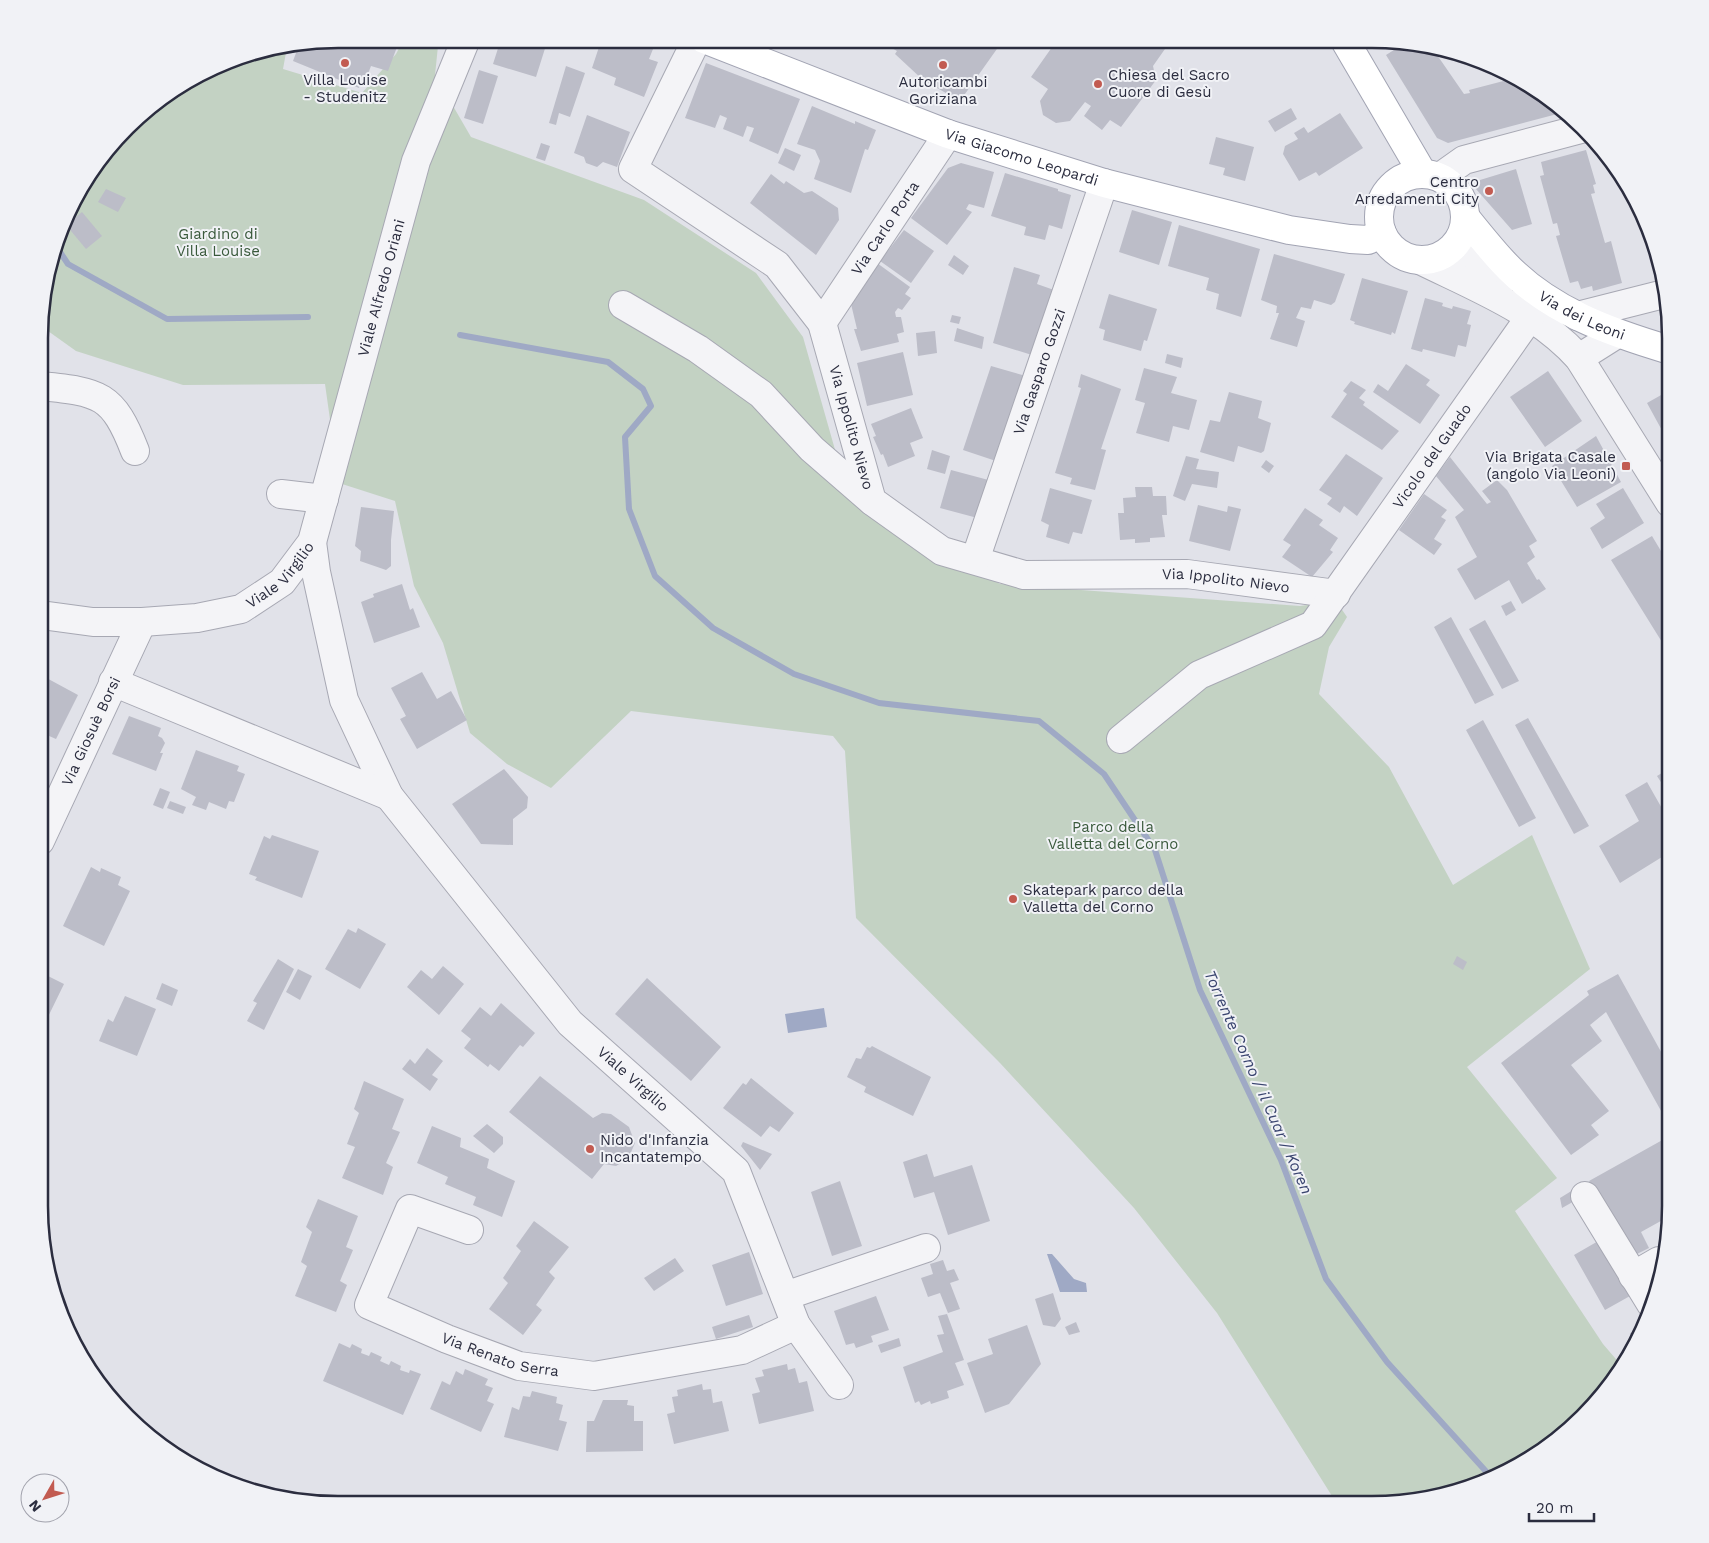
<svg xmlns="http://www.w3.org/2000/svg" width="1709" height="1543" viewBox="0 0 1709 1543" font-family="'Work Sans',sans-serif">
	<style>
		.green { fill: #c3d2c3 }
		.water { fill: #9fa9c5 }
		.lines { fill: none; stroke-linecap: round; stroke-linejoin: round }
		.stream { stroke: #9fa9c5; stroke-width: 6 }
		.building { fill: #bcbdc8 }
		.minor-casing { stroke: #a7a8b3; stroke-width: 30 }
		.major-casing { stroke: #a2a4b3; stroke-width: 30 }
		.minor { stroke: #f4f4f7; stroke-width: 28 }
		.major { stroke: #fff; stroke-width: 28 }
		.poi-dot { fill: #c25b51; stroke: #f1f2f6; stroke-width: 2 }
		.labels { text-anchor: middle; stroke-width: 4; stroke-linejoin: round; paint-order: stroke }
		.poi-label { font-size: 15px; fill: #2b2d3f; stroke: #f1f2f6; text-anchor: start }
		.street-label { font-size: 15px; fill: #2b2d3f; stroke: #f1f2f6 }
		.park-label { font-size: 15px; fill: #39593b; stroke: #f1f2f6 }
		.water-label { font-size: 16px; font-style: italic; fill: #39446f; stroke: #f1f2f6 }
		.rim { fill: none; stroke: #2b2d3f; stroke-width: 2.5 }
	</style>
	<rect width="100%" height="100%" fill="#e1e2e9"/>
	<!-- green -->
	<path class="green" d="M404,39H442L438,46L435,75L471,137L644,200L756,273L803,337L849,499L1000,584L1300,606L1336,601L1347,617L1329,647L1319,694L1389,767L1453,885L1532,835L1590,969L1467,1067L1557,1178L1515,1211L1603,1344L1621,1365L1609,1387L1569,1430L1486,1481L1391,1504H1337L1217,1313L1134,1208L1000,1063L856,918L845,751L833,736L631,711L551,788L507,764L470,733L443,643L414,586L395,501L339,483L325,384L183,385L76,351L41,326V298L79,188L141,113L241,55L287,47L283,69L362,93L396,54Z"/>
	<!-- water -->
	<path class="water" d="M824,1008L827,1027L788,1033L785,1014Z
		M1047,1254H1052L1074,1279L1086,1283L1087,1292H1060Z"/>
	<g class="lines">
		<!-- stream -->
		<path class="stream" d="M58,249L68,264L167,319L308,317
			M460,335L608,362L643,389L651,406L625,437L629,509L655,576L713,628L794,674L879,703L1039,721L1104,774L1155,850L1200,990L1281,1160L1326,1279L1387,1362L1492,1478"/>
	</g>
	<!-- building -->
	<path class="building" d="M337,39H400L388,71L371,66L366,79L361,80L359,88L293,61L299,45Z
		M501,39H548L536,77L493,64Z
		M613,39H639L655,44L649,59L658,62L644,97L614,85L616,78L592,68L601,41L612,44Z
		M893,39H1004L960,101L923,80L895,54L897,51L888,46Z
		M1055,39H1172L1153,66L1156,80L1121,127L1110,120L1102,130L1084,116L1091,106L1085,102L1070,121L1056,123L1043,115L1040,101L1048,89L1031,77L1057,40Z
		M1405,43L1435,52L1464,94L1470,93L1469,90L1515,78L1561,113L1448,143L1437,138L1386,55Z
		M706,63L800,99L778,154L749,141L754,128L747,126L743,137L723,129L727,118L720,115L715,128L685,118Z
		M566,66L585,73L570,117L559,113L556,125L549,123Z
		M479,70L498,76L483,124L464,118Z
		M812,106L855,124V121L876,130L868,150L865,149L851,193L814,179L820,161L815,150L797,144Z
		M1291,108L1297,119L1275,132L1268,121Z
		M1340,113L1363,148L1319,176L1316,172L1299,181L1283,154L1285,146L1298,139L1294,133L1304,127L1308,133Z
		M587,115L630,132L617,167L603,162L597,167L586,163L584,157L574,153Z
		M1216,137L1254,147L1245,181L1223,175L1225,168L1209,164Z
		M541,143L550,146L545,161L536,158Z
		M785,148L801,155L794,171L778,163Z
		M1586,150L1596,184L1593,185L1595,193L1591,194L1605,243L1611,241L1622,283L1593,291L1592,286L1581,289L1578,281L1570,283L1556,236L1560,235L1557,223L1553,224L1540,176L1544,175L1541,162Z
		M961,163L994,172L984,208L969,204L966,209L972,212L947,245L911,218L948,168Z
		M1516,169L1532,224L1512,230L1476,189L1480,180Z
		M1005,173L1058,189V191L1071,195L1062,229L1049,225L1045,240L1024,235L1026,227L991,216Z
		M771,174L784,184L786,181L804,193L812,191L838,208L839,220L816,255L750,203Z
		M106,189L126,198L118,212L98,202Z
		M1132,210L1172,222L1159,265L1119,252Z
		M82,212L102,236L86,249L66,225Z
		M1644,217L1647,223L1659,274L1655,275L1639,218Z
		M1179,225L1260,249L1241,317L1216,309L1219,294L1206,290L1209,278L1168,266Z
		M904,230L934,251L911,283L880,261Z
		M1274,254L1345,274L1335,302L1331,305L1314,300L1311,309L1301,307L1296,318L1305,321L1297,347L1270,339L1279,313H1276L1277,306L1261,300Z
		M954,255L969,266L963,275L948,265Z
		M877,263L910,287L905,294L911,298L902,310L898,308L895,312L896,317H901L904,332L897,334L899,342L861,351L854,329H857L851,304Z
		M1014,267L1040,275L1037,284L1054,290L1032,355L993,343Z
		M1362,278L1408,291L1395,334L1392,332L1391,335L1354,324L1355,322L1350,320Z
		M1109,294L1157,309L1147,341L1144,340L1141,351L1103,340L1105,330L1099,328Z
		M1425,298L1443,303L1442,306L1452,309L1453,306L1471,311L1467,324L1471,325L1466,347L1458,345L1455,357L1423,349L1422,352L1411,349Z
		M952,315L961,317L959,324L950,322Z
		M957,328L984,337L982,349L954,341Z
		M935,331L937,353L918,356L916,333Z
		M903,352L913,395L867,406L857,363Z
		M1167,354L1183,358L1181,368L1165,363Z
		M1406,364L1430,380L1426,385L1440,395L1420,424L1373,392L1378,384L1388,391Z
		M991,366L1026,376L999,462L963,450Z
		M1144,368L1177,377L1171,393L1197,400L1189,430L1173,426L1169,442L1136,433L1145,403L1135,400Z
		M1548,371L1582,421L1545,447L1510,397Z
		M1081,374L1121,389L1101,449L1106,450L1095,490L1070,484L1072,478L1055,473L1081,388L1078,387Z
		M1351,381L1366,390L1359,398L1365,402L1363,405L1399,431L1382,450L1331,417L1347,394L1343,391Z
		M1670,390V445L1647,403Z
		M1229,392L1262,401L1258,418L1271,423L1264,451L1261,453L1238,446L1234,462L1200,452L1210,420L1220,422Z
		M911,408L923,438L910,443L915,456L888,467L883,454L881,455L873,437L876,436L871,424Z
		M1596,436L1621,482L1577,507L1552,466Z
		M932,450L950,456L945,474L927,469Z
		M1346,454L1383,478L1357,516L1344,506L1340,513L1327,504L1332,498L1319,490Z
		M1186,456L1199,459L1196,469L1219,472L1217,488L1192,484L1185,501L1173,496Z
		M1450,457L1487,504L1491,502L1482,491L1497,480L1507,490L1537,541L1529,546L1535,557L1527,563L1537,580L1539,579L1546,589L1522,604L1509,580L1475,600L1457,569L1477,557L1455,517L1464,510L1436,476Z
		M1266,460L1274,466L1269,473L1261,467Z
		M951,470L996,482L985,520L940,508Z
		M1135,487H1152L1153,496H1166L1167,515H1162L1165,537L1150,538V542L1135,543V539L1120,540L1118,513H1124L1123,498L1136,497Z
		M1050,488L1092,500L1082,534L1073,532L1069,544L1046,537L1049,525L1041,521Z
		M1623,488L1644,523L1602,549L1590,528L1605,518L1596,504Z
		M1424,494L1447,510L1441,517L1446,520L1434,539L1442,544L1434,555L1399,530Z
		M1198,505L1227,512L1228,506L1241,509L1230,551L1189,541Z
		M361,507L394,511L391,540V566L386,570L360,561L361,551L355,546Z
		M1305,508L1323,520L1319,525L1338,538L1330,550L1333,552L1312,577L1282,557L1291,545L1283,540Z
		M1652,536L1670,566V655L1611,560Z
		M402,584L410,610L413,608L420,627L374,643L361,602L374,597L373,594Z
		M1511,601L1516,610L1506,616L1501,606Z
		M1451,617L1494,695L1475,704L1434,627Z
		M1485,620L1519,681L1502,689L1469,629Z
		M422,672L437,699L451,691L467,720L417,749L400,719L406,716L391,688Z
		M41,675L78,695L56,739L40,732Z
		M129,716L161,728L158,736L162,738L165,743L160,753H163L156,771L112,754Z
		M1528,718L1589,826L1574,834L1515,725Z
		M1483,720L1536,818L1519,827L1466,730Z
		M196,750L239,766L237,771L245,774L234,802L229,801L226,809L209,802L206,810L192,805L196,797L181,789Z
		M1670,768V792L1668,793L1657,776Z
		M504,769L528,797L527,808L513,819V845L481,844L452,804Z
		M1647,782L1668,819L1665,820L1670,830V867L1662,857L1620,883L1599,846L1639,821L1625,795Z
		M160,788L170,792L163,809L153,805Z
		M170,801L186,807L183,814L167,808Z
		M272,835L319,851L302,898L255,880L257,877L249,874L264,836L270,839Z
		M91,867L100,872L101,868L121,877L118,885L130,891L104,946L63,926Z
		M358,928L386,944L360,989L325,969L348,929L356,933Z
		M1457,956L1467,962L1463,970L1453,964Z
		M278,959L294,969L264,1030L247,1021L257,1003L253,1001Z
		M443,966L464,984L439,1015L407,987L421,970L432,979Z
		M298,969L312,976L300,1000L286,992Z
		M40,972L64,984L45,1023L40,1021Z
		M1618,974L1670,1068V1127L1606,1012L1590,1025L1602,1041L1571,1065L1609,1111L1591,1125L1599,1135L1571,1155L1501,1063L1589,995L1587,991Z
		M647,978L721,1047L691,1081L615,1014Z
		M162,983L178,990L172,1006L156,999Z
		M125,996L156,1009L137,1056L99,1041L108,1019L113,1022Z
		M501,1003L535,1033L523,1047L520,1045L499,1071L490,1064L488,1067L464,1048L471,1039L461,1031L480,1007L491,1016Z
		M872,1046L931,1077L913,1116L864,1092L866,1087L847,1077L856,1058L861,1059L867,1047L870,1048Z
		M427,1048L443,1061L432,1075L438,1079L430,1091L402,1069L410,1059L415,1064Z
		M540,1076L593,1118L602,1113L611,1114L629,1127L635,1143L628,1159L616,1166L604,1164L592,1179L509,1112Z
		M751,1078L794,1113L779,1132L770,1126L761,1137L723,1108L743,1083L746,1085Z
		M364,1081L404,1099L392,1129L400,1132L386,1163L393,1167L383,1195L342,1178L355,1147L347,1144L359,1113L354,1109Z
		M487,1124L503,1137V1144L494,1153L473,1136Z
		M432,1126L461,1138L460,1147L489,1159L487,1168L515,1181L502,1217L473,1205L476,1197L445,1184L448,1177L417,1163Z
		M1666,1138L1670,1145V1206L1668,1217L1641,1232L1649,1248L1633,1256L1589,1181Z
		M743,1142L772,1154L760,1170L741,1146Z
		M927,1154L934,1177L972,1165L990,1221L948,1235L934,1192L914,1198L903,1162Z
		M840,1181L862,1246L832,1256L811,1192Z
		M1573,1190L1578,1199L1562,1208L1560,1198Z
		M318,1199L358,1216L346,1247L353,1250L340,1281L347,1285L336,1312L295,1296L307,1266L301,1262L312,1232L306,1227Z
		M534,1221L569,1247L549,1272L555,1278L536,1305L542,1310L523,1335L489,1309L508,1283L503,1278L521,1251L516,1246Z
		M1600,1240L1630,1296L1605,1310L1574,1255Z
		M749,1252L763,1294L726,1306L712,1265Z
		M675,1258L684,1271L654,1291L644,1278Z
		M943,1260L947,1271L954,1269L959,1280L950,1283L960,1309L948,1313L940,1293L928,1297L921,1278L933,1274L930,1264Z
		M1053,1293L1061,1319L1055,1327L1043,1325L1035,1299Z
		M876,1296L889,1330L871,1336L873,1342L856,1348L854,1343L846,1345L834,1311Z
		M947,1314L964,1360L955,1363L964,1385L947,1391L949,1398L931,1404L930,1401L921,1405L919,1401L915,1403L903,1367L943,1352L937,1335L944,1334L938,1316Z
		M749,1315L753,1327L716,1339L712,1327Z
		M1076,1322L1080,1332L1069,1335L1065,1327Z
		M1027,1325L1041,1364L1009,1404L985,1413L967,1363L993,1354L988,1339Z
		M1642,1330L1632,1347L1630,1333Z
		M899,1338L901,1346L881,1353L878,1345Z
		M339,1343L350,1348L352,1344L362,1349L361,1353L369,1356L371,1352L382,1357L380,1361L389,1365L391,1361L401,1366L400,1370L409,1373L410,1370L421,1374L403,1415L323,1381Z
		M787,1364L788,1370L795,1368L799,1383L807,1381L814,1411L759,1424L752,1394L760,1392L755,1378L764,1376L762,1370Z
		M465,1369L488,1379L485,1385L493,1388L487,1401L494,1404L481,1432L430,1409L442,1381L450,1385L456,1371L463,1375Z
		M702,1384L703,1390L711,1389L713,1403L722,1401L729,1431L674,1444L667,1414L675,1412L672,1397L678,1396L677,1390Z
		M532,1391L557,1397L556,1403L563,1405L559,1420L567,1422L558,1451L504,1437L512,1407L519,1410L523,1396L530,1397Z
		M603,1400H628L627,1405L634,1406V1421H643V1451L586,1452L587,1421H594Z"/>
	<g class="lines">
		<defs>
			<g id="minor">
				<path id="s1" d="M697,39L633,169L777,265L822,323L872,501L942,551L1024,575L1187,574L1336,594"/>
				<path d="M1440,177L1464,160L1581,129"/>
				<path d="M1458,242L1464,257L1498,290"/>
				<path d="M1422,261C1477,288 1536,311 1579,358L1670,503"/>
				<path d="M623,305L698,349L761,394L812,449L872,501"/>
				<path d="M1577,316L1664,294"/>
				<path id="s2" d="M822,323L948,134"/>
				<path d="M1579,358L1617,334"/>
				<path d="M41,386C100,392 113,394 135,451"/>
				<path d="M281,494L324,499"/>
				<path id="s3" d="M312,542L316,572L344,700L389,796L570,1023L736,1171L796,1325L839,1385"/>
				<path id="s4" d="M975,560L1104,183"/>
				<path id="s5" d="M41,615L93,622H142L197,618L241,609L282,582L312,542L416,161L466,39"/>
				<path d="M113,682L389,796"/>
				<path id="s6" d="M1121,739L1199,675L1313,625L1530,317"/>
				<path id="s7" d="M40,841L142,622"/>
				<path d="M1585,1196L1651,1304"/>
				<path id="s8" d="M469,1230L410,1209L369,1305L447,1339L519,1366L594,1376L742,1350L796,1325"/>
				<path d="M1633,1276L1659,1261"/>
				<path d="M785,1296L926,1248"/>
			</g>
			<g id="major">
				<path id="s9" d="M704,39L948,134L1104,183L1289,230L1350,239L1368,240L1382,233"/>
				<path d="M1344,39L1423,174"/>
				<circle cx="1422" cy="217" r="43"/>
				<path id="s10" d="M1466,218C1478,233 1490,248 1503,262C1547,310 1609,332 1670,350"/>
			</g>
		</defs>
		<!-- minor casing -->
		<use href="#minor" class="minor-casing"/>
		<!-- major casing -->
		<use href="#major" class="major-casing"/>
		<!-- minor -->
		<use href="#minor" class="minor"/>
		<!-- major -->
		<use href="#major" class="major"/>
	</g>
	<!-- markers -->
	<g class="poi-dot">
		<circle cx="345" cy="63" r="5"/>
		<circle cx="943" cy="65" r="5"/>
		<circle cx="1098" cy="84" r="5"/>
		<circle cx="1489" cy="191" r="5"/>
		<rect x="1621" y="461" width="10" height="10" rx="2.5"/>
		<circle cx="1013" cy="899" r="5"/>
		<circle cx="590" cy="1149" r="5"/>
	</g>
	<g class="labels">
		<!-- poi labels -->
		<g class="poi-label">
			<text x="1108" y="80">Chiesa del Sacro<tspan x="1108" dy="17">Cuore di Gesù</tspan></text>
			<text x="345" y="85" text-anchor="middle">Villa Louise<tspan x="345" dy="17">- Studenitz</tspan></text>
			<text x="943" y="87" text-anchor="middle">Autoricambi<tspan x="943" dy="17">Goriziana</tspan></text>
			<text x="1479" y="187" text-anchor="end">Centro<tspan x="1479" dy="17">Arredamenti City</tspan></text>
			<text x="1616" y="462" text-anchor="end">Via Brigata Casale<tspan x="1616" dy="17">(angolo Via Leoni)</tspan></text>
			<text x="1023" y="895">Skatepark parco della<tspan x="1023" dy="17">Valletta del Corno</tspan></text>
			<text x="600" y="1145">Nido d'Infanzia<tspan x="600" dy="17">Incantatempo</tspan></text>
		</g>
		<!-- street labels -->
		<g class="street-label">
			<text dy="5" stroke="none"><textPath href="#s9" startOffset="339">Via Giacomo Leopardi</textPath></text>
			<text dy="5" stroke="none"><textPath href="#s2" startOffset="114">Via Carlo Porta</textPath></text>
			<text dy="5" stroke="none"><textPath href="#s5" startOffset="564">Viale Alfredo Oriani</textPath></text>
			<text dy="5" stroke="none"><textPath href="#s10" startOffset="154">Via dei Leoni</textPath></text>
			<text dy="5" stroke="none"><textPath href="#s4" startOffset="199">Via Gasparo Gozzi</textPath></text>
			<text dy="5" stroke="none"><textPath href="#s1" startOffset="500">Via Ippolito Nievo</textPath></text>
			<text dy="5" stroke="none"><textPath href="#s6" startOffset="432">Vicolo del Guado</textPath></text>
			<text dy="5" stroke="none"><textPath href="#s5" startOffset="254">Viale Virgilio</textPath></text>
			<text dy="5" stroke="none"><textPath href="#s1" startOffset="950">Via Ippolito Nievo</textPath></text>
			<text dy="5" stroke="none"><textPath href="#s7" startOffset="121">Via Giosuè Borsi</textPath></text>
			<text dy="5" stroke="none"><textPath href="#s3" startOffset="642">Viale Virgilio</textPath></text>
			<text dy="5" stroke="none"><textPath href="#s8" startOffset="308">Via Renato Serra</textPath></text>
		</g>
		<!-- park labels -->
		<g class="park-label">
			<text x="218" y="239">Giardino di<tspan x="218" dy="17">Villa Louise</tspan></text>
			<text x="1113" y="832">Parco della<tspan x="1113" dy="17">Valletta del Corno</tspan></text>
		</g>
		<!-- water labels -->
		<g class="water-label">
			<text transform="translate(1259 1082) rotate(66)" y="6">Torrente Corno / il Cuar / Koren</text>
		</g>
	</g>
	<!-- crop -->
	<path d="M0 0H1709V1543H0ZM338 48H1372A290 290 0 0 1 1662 338V1206A290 290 0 0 1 1372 1496H338A290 290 0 0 1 48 1206V338A290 290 0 0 1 338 48Z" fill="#f1f2f6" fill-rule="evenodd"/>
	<path class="rim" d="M338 48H1372A290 290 0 0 1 1662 338V1206A290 290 0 0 1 1372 1496H338A290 290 0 0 1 48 1206V338A290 290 0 0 1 338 48Z"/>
	<!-- north arrow -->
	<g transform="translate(45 1498) rotate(231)"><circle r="24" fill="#f1f2f6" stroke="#a2a3ad"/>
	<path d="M0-4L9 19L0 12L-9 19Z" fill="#c25b51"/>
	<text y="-8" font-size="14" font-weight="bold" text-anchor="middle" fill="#2b2d3f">N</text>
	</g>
	<!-- scale -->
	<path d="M1529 1513v8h65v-8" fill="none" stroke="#2b2d3f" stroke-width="2.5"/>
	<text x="1536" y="1513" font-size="15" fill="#2b2d3f" stroke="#f1f2f6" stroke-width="4" paint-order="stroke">20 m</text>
</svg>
